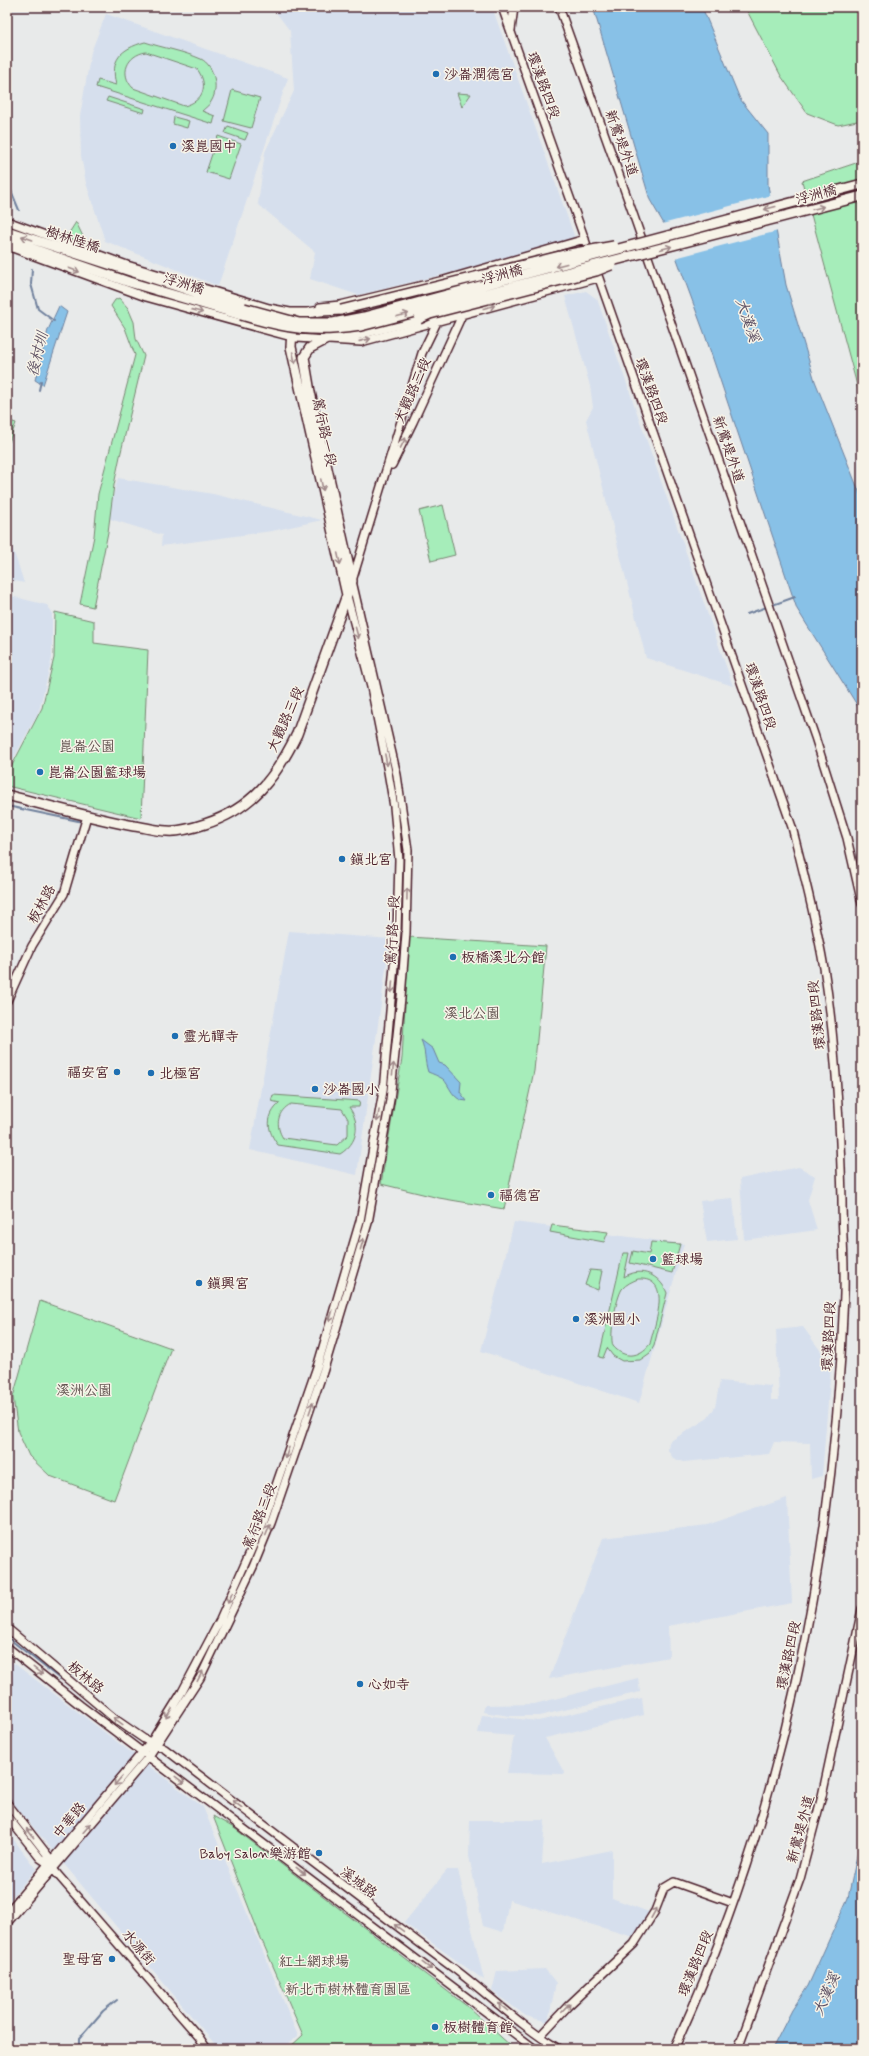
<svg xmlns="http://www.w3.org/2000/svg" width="869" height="2056" viewBox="0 0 869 2056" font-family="Mynerve,'LXGW WenKai TC',sans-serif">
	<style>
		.built { fill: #d6dfed }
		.green { fill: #a6edba; stroke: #788672; fill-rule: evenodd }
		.water { fill: #88c1e7; stroke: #6f809c }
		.pier { fill: #e8eaea }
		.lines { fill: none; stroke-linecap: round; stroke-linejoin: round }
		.stream { stroke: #6f809c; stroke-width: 2 }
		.minor-casing { stroke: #4a1f2b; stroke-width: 10 }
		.major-casing { stroke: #4a1f2b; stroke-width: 12 }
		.minor { stroke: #f7f3e8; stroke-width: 7 }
		.major { stroke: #f7f3e8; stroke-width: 9 }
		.major-bridge-casing { stroke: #4a1f2b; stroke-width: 12; stroke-linecap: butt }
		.major-bridge { stroke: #f7f3e8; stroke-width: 9 }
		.oneway { stroke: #a0898a }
		.poi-dot { fill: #1f6fb2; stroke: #f7f3e8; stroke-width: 1.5 }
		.labels { text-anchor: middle; stroke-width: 3; stroke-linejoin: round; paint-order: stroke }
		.poi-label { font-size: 14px; fill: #4a1f2b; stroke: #f7f3e8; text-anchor: start }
		.street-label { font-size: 14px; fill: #4a1f2b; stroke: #f7f3e8 }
		.park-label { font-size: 14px; fill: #61524f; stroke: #f7f3e8 }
		.water-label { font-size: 15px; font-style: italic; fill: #5d5063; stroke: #f7f3e8 }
	</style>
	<rect width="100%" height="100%" fill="#e8eaea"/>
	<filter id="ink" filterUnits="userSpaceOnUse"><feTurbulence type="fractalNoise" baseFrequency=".025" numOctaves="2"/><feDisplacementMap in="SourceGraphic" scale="8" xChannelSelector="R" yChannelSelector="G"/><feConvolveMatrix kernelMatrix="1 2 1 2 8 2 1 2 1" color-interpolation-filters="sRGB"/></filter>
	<g filter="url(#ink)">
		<!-- built -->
		<path class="built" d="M272,7H492L575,238L466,269L358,295L310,279L315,252L258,204L265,152L294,91L290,31Z
			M106,14L288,78L218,286L105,241L86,183L81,156L80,116L91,52Z
			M586,291L597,299L733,686L646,658L586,420L593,407L590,386L565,296Z
			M118,478L213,494L322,520L272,531L161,546L162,535L107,518Z
			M7,534L18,564L24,583L7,579Z
			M7,595L47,605L52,612V658L39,711L7,771Z
			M289,931L390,939L357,1175L250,1150Z
			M799,1167L815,1176L808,1200L817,1230L744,1240L740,1179Z
			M733,1198L737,1239L707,1242L700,1201Z
			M514,1222L684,1244L639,1403L481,1351Z
			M803,1327L831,1365L822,1476L811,1479L810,1443L774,1442L769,1454L683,1462L673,1458L668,1450L669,1442L708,1418L715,1407L720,1381L771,1386V1400H779L776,1330Z
			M787,1498L792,1603L668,1626L669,1657L549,1679L603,1538L707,1525Z
			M7,1658L203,1807L298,2036L282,2049H219L7,1796Z
			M638,1678L640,1692L539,1716H510L483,1712L485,1705L534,1704Z
			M642,1698L644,1715L545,1738L565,1774L507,1773L514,1736L478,1733L482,1715L538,1721Z
			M470,1820H545L542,1864L612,1850V1898L654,1914L637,1938L509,1900L503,1932L483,1926L469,1856Z
			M7,1831L36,1869L7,1903Z
			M447,1870H458L484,1980L404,1923Z
			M545,1969L556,1983L548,2022L526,2016L492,1991L497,1971Z"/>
		<!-- green -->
		<path class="green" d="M745,7H862V120L838,125L807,113L781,76Z
			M145,42C163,48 183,51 201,59C214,65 219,88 212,100C210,105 206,107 202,111L215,116L213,124L96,87L98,80L116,85C110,60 120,49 145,42ZM146,52L197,69C209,85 204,101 184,106L133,88C119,74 127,55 146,52Z
			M232,90L260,98L251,128L224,121Z
			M457,93L471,94L462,107Z
			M108,97L145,109L144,113L106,101Z
			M174,117L189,121L187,128L173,124Z
			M228,126L248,133L245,140L225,133Z
			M218,136L241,144L229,179L206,172Z
			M862,161V404L802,181Z
			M76,222L89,249L60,237L69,233Z
			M119,298L128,308L134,322L136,339L144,356L120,456L114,485L108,532L93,607L80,604L94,536L98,494L135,355L125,328L111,306L115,300Z
			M7,420L16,423L9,442L7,441Z
			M443,505L455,555L431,561L419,511Z
			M55,612L94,621V643L148,650L141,818L7,786V775L42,708L54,658Z
			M409,937L546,946L534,1071L504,1209L439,1198L381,1184L402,1058Z
			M273,1095L360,1101L359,1107H349C361,1124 358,1143 340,1154L278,1145C267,1131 265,1116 280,1103L271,1101ZM291,1104L342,1109L348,1119V1135L337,1145L283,1138C275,1126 277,1111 291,1104Z
			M552,1225L608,1232L604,1242L550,1232Z
			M651,1242L680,1244L672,1273L630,1263L633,1251L649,1254Z
			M623,1253H629L624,1277C641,1266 660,1275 667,1293L654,1346L650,1353L640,1360L622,1361L613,1356L607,1348L603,1358L599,1357ZM638,1279C674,1277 654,1325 650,1344C639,1358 624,1359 613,1346C609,1335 616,1299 622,1289C626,1284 633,1281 638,1279Z
			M590,1270L602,1271L598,1290L585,1285Z
			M40,1301L171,1348L114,1500L50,1476L29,1456L18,1432L13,1397Z
			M213,1816L234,1828L468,2007L512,2047L510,2049H288L303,2035L260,1936Z"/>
		<!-- water -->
		<path class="water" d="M593,7H702L740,99L768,134V185L786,285L815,381L862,499V713L797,609L705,335L664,224L650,200Z
			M59,306L67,312L43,385L35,380L48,330Z
			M421,1040L433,1049L439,1063L445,1065L461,1082L460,1092L467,1101C452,1101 450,1085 443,1079C438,1076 433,1074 428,1072C424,1060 426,1051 421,1040Z
			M862,1832V2049H772L792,2010L808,1986L848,1898Z"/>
		<!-- pier -->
		<path class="pier" d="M772,195L778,231L675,258L662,224Z"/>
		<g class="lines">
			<!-- stream -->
			<path class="stream" d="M7,181L19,210
				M32,269L31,284L38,309L54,321
				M39,390L41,381
				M747,614L795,597
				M7,806L83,822
				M7,1637L60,1679
				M79,2049V2039L103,2011L117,2000"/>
			<defs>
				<path id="minor" d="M502,7L590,254
					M559,7L631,208L815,737L847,838L862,904
					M511,30L514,7
					M7,221L127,265L269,308L290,312H308
					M7,246L146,297L273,332L296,338L361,342L598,278
					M595,267L792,827C804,874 816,920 824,968C836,1044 840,1122 842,1199C842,1231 845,1262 844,1294C835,1553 783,1813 674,2049
					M320,307L340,305L444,280L585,239
					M392,465L413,422L463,313
					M7,1001L32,946L64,894L87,816
					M7,1628L115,1719L144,1739L165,1749C262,1823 358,1898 456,1970C490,1996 522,2027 559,2049
					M7,1647L80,1705L535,2049
					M7,1803L49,1857V1864
					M7,1816L40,1858L49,1864L58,1875L199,2037L207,2049
					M7,1913L151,1742L182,1692L220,1620L263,1523L318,1364L360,1221L383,1091L397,932L399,860L394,807L388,772L371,687L347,596
					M7,1923L149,1756L200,1678L253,1567L271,1523L324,1369L368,1223L390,1100L401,998L406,933L408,850L397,775L352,581L422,353L438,320L441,308
					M540,2036L568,2006L634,1944L655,1911L664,1888L674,1882L733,1903
					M738,2049L800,1879L822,1796L862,1609"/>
				<path id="major" d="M7,231L244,308
					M7,240L129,282L241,315
					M341,310C310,312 292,308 291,347L347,595
					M7,795C49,806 91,818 134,826C144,827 156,831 167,831C179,832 193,828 205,824C252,809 276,777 297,734L352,581L310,392L304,357L310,348L327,339L360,334L419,319"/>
			</defs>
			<!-- minor casing -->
			<use href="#minor" class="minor-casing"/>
			<!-- major casing -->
			<use href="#major" class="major-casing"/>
			<!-- minor -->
			<use href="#minor" class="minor"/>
			<!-- major -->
			<use href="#major" class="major"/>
			<defs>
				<path id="major-bridge" d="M244,308L299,323H333L364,317L862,184
					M341,310L564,255L614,246
					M241,315C288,329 312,333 361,326L862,196
					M419,319L430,314L596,271L611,265"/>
			</defs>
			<!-- major-bridge casing -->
			<use href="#major-bridge" class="major-bridge-casing"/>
			<!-- major-bridge -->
			<use href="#major-bridge" class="major-bridge"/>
		</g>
		<!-- one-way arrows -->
		<defs><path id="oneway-shaft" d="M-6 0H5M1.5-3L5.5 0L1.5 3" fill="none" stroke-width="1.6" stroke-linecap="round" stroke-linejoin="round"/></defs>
		<g class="oneway">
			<use href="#oneway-shaft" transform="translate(770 208) rotate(165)"/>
			<use href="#oneway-shaft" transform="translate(818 208) rotate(-15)"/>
			<use href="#oneway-shaft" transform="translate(27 238) rotate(-161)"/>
			<use href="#oneway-shaft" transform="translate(666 248) rotate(-15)"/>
			<use href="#oneway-shaft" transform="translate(561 265) rotate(165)"/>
			<use href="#oneway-shaft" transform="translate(74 270) rotate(20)"/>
			<use href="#oneway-shaft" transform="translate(489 307) rotate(-15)"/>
			<use href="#oneway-shaft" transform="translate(197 311) rotate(15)"/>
			<use href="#oneway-shaft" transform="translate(403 315) rotate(-15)"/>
			<use href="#oneway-shaft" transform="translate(365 340) rotate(-13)"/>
			<use href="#oneway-shaft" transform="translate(294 358) rotate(77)"/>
			<use href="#oneway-shaft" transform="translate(403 443) rotate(-63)"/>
			<use href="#oneway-shaft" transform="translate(322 485) rotate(78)"/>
			<use href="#oneway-shaft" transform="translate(339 559) rotate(77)"/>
			<use href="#oneway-shaft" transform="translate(357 633) rotate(75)"/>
			<use href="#oneway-shaft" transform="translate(386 760) rotate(79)"/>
			<use href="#oneway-shaft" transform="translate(407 894) rotate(-89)"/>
			<use href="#oneway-shaft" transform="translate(392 987) rotate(95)"/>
			<use href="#oneway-shaft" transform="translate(393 1069) rotate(-84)"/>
			<use href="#oneway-shaft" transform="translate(378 1116) rotate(100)"/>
			<use href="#oneway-shaft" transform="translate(362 1244) rotate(-74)"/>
			<use href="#oneway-shaft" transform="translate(331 1316) rotate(106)"/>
			<use href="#oneway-shaft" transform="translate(311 1408) rotate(-71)"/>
			<use href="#oneway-shaft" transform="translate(287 1453) rotate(109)"/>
			<use href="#oneway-shaft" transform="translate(268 1530) rotate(-68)"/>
			<use href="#oneway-shaft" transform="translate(230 1598) rotate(114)"/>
			<use href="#oneway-shaft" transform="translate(38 1671) rotate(38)"/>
			<use href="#oneway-shaft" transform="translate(200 1676) rotate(-62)"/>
			<use href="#oneway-shaft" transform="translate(169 1713) rotate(122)"/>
			<use href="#oneway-shaft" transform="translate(118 1721) rotate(-144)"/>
			<use href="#oneway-shaft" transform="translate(180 1780) rotate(37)"/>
			<use href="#oneway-shaft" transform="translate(118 1781) rotate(130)"/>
			<use href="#oneway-shaft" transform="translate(237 1804) rotate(-143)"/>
			<use href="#oneway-shaft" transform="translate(87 1828) rotate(-49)"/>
			<use href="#oneway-shaft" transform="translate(30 1833) rotate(-128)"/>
			<use href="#oneway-shaft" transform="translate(301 1871) rotate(37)"/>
			<use href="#oneway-shaft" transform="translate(654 1913) rotate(-61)"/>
			<use href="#oneway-shaft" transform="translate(399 1928) rotate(-144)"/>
			<use href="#oneway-shaft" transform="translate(427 1966) rotate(37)"/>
			<use href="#oneway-shaft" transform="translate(503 2007) rotate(-141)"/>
			<use href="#oneway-shaft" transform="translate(566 2008) rotate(-46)"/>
		</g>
	</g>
	<!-- markers -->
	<g class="poi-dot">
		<circle cx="436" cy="74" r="4"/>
		<circle cx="173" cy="146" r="4"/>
		<circle cx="40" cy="772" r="4"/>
		<circle cx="342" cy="859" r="4"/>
		<circle cx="453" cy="957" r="4"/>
		<circle cx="175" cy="1036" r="4"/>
		<circle cx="117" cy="1072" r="4"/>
		<circle cx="151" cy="1073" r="4"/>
		<circle cx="315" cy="1089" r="4"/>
		<circle cx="491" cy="1195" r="4"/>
		<circle cx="653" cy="1259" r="4"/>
		<circle cx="199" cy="1283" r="4"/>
		<circle cx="576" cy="1319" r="4"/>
		<circle cx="360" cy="1684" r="4"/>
		<circle cx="319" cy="1853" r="4"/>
		<circle cx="112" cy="1959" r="4"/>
		<circle cx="435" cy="2027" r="4"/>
	</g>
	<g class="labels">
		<!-- poi labels -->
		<g class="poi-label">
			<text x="444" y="79">沙崙潤德宮</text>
			<text x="181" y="151">溪崑國中</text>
			<text x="48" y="777">崑崙公園籃球場</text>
			<text x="350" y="864">鎮北宮</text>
			<text x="461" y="962">板橋溪北分館</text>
			<text x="183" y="1041">靈光禪寺</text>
			<text x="109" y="1077" text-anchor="end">福安宮</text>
			<text x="159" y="1078">北極宮</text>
			<text x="323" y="1094">沙崙國小</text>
			<text x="499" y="1200">福德宮</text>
			<text x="661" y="1264">籃球場</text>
			<text x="207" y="1288">鎮興宮</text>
			<text x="584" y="1324">溪洲國小</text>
			<text x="368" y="1689">心如寺</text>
			<text x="311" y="1858" text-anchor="end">Baby Salon樂游館</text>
			<text x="104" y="1964" text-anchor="end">聖母宮</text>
			<text x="443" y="2032">板樹體育館</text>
		</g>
		<!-- street labels -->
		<g class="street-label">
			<text transform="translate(544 85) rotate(70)" y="5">環漢路四段</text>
			<text transform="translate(622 143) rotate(70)" y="5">新鶯堤外道</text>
			<text transform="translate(816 194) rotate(-15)" y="5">浮洲橋</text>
			<text transform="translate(73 239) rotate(18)" y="5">樹林陸橋</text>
			<text transform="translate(502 274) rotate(-15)" y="5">浮洲橋</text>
			<text transform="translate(184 283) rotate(17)" y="5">浮洲橋</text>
			<text transform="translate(412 390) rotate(-66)" y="5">大觀路三段</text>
			<text transform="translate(652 391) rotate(70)" y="5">環漢路四段</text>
			<text transform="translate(325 432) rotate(78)" y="5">篤行路一段</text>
			<text transform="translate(729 449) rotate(71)" y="5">新鶯堤外道</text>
			<text transform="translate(761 696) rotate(71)" y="5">環漢路四段</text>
			<text transform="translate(285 719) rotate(-66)" y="5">大觀路三段</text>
			<text transform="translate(41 904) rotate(-61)" y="5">板林路</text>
			<text transform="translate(392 930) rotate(-87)" y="5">篤行路二段</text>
			<text transform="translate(816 1015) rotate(-96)" y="5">環漢路四段</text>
			<text transform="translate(828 1336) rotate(-87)" y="5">環漢路四段</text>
			<text transform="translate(259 1516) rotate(-69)" y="5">篤行路三段</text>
			<text transform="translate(788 1655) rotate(-78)" y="5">環漢路四段</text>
			<text transform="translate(86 1677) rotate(40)" y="5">板林路</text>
			<text transform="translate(69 1820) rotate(-50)" y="5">中華路</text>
			<text transform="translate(800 1829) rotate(-75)" y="5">新鶯堤外道</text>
			<text transform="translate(359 1882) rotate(37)" y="5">溪城路</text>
			<text transform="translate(139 1947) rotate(49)" y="5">水源街</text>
			<text transform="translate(695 1963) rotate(-68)" y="5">環漢路四段</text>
		</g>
		<!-- park labels -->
		<g class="park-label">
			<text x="87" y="751">崑崙公園</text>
			<text x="472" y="1018">溪北公園</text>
			<text x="84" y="1395">溪洲公園</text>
			<text x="314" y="1966">紅土網球場</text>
			<text x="348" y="1994">新北市樹林體育園區</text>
		</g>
		<!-- water labels -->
		<g class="water-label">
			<text transform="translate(748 320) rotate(71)" y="5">大漢溪</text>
			<text transform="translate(37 354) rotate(-76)" y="5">後村圳</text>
			<text transform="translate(826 1994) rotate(-66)" y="5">大漢溪</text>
		</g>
	</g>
	<!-- margin -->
	<rect width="869" height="2056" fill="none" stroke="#f7f3e8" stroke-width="24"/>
	<rect x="12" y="12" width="845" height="2032" fill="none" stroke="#4a1f2b" stroke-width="1.5" filter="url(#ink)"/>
</svg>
